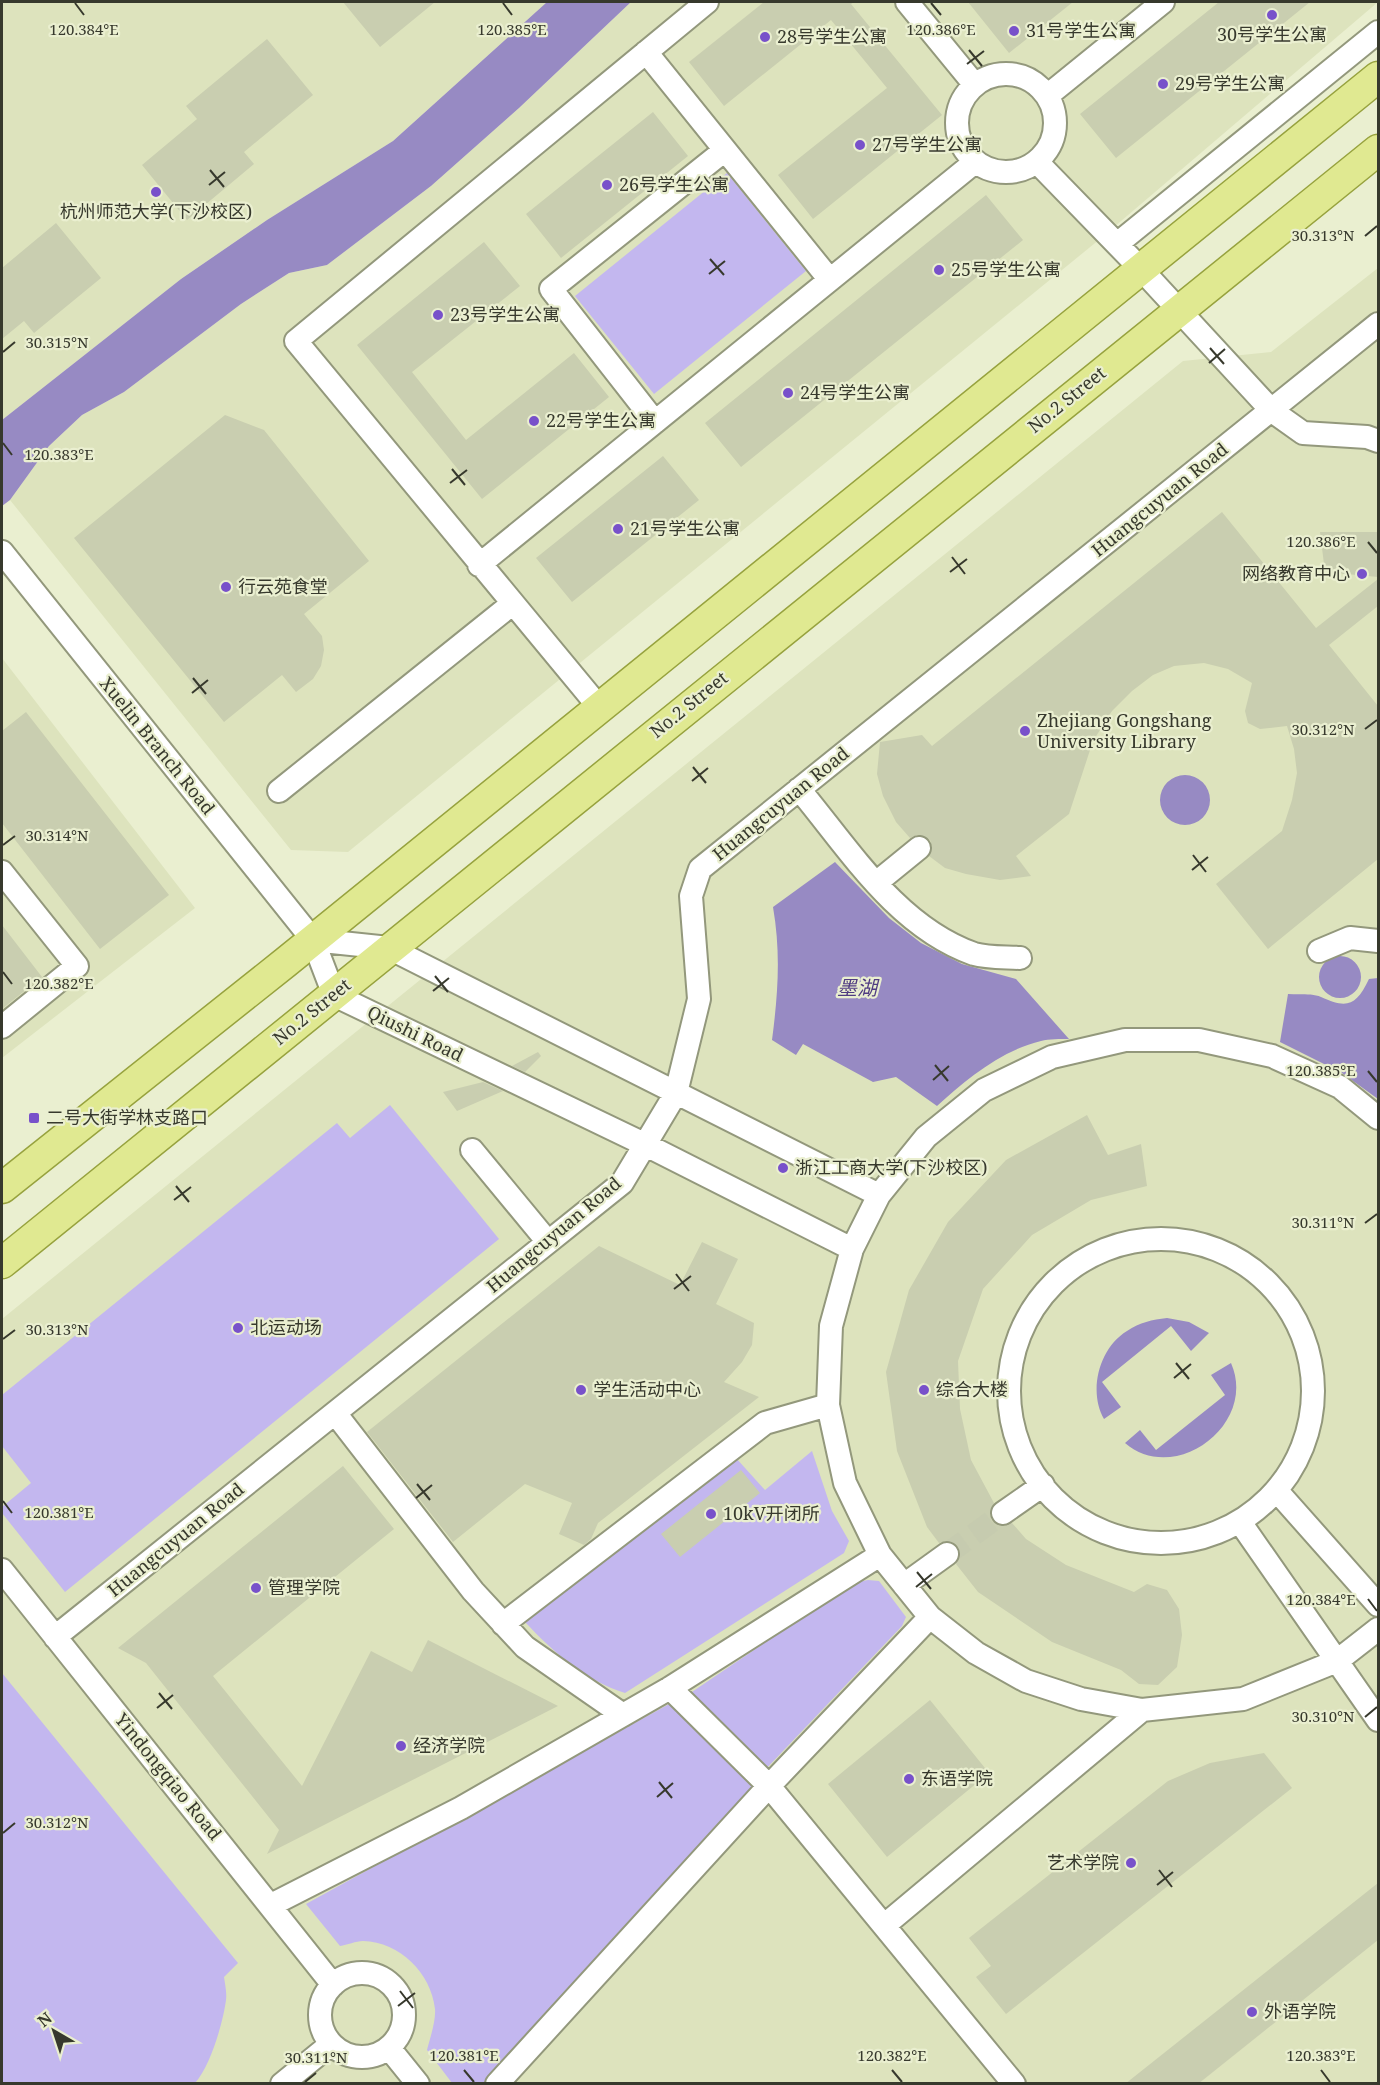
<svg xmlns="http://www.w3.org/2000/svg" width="1380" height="2085" viewBox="0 0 1380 2085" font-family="'Noto Serif','Noto Sans SC',serif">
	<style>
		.built { fill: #dde3bd }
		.green { fill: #c3b7ef }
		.water { fill: #978ac3 }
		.building { fill: #c9ceb0 }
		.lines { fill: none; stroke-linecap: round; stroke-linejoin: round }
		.minor-tunnel { stroke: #c6cbaf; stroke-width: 22; stroke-dasharray: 22 11; stroke-linecap: butt }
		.minor-casing { stroke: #93987c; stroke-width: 26 }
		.major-casing { stroke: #97a23e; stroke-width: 33 }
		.minor { stroke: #fff; stroke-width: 22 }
		.major { stroke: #e0e991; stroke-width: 30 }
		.ticks { fill: none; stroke: #37392d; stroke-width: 2 }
		.poi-dot { fill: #7851ca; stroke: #eaefd0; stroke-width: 2 }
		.labels { text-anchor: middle; stroke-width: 4.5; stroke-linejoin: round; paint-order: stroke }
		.poi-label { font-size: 18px; fill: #37392d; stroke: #eaefd0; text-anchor: start }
		.street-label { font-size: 18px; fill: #37392d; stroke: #eaefd0 }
		.water-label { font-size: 20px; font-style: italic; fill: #503c82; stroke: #eaefd0 }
		.ticks-label { font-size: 15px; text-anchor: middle; fill: #37392d; stroke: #eaefd0; stroke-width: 4.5; stroke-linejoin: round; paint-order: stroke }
	</style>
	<rect width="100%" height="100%" fill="#eaefd0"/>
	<!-- built -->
	<path class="built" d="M2,2H547L393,141L267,220L181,279L2,420Z
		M631,2H1378L1100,239L348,852L291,850L10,500L49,446L82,415L124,392L241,304L289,273L327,265L431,186L519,108Z
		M1378,268V2083L2,2084V1319L1183,361L1271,352Z
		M2,658L195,908L2,1058Z"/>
	<!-- green -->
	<path class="green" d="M727,173L806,271L654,394L575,296Z
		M390,1105L499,1239L65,1592L2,1513V1507L31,1483L2,1446V1395L337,1123L350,1138Z
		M812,1451L832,1511L849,1541L844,1553L625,1693C586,1681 553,1652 525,1622L736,1458L765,1490Z
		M868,1580L879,1581L906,1617L902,1626L763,1772L686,1696L853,1583Z
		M2,1673L238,1963L224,1977C225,1984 227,1993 226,2000C223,2023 210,2067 195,2083H2Z
		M671,1703L755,1785L483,2083H452L427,2050C430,2038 436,2021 435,2009C431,1973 400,1942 363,1941C356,1941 347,1945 340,1946L306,1904Z"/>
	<!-- water -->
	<path class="water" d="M547,2H631L519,108L431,186L327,265L289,273L241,304L124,392L82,415L49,446L10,500L2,506V420L181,279L267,220L393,141Z
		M1160 800a25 25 0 1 1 50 0a25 25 0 1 1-50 0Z
		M835,862L889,918L921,943L962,964L1016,979L1069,1039C1060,1039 1049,1039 1041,1041C1002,1050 965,1080 937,1106L896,1077L873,1082L803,1044L796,1055L772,1040C778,994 781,953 773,907Z
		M1319 977a21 21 0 1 1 42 0a21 21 0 1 1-42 0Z
		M1378,978V1099L1342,1073L1280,1042L1288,994C1298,995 1312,993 1321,997C1347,1009 1356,1006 1369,979Z
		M1167,1318L1189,1322L1209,1333L1191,1351L1171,1326L1102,1382L1121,1407L1104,1419C1088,1391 1099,1348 1127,1331C1140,1322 1152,1320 1167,1318Z
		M1231,1363C1258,1424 1175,1486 1125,1443L1140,1430L1156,1450L1225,1395L1211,1375Z"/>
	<!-- building -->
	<path class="building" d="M343,2H435L380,47Z
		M764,2H854L851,4L942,115L813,219L778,175L887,88L831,20L724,106L689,62Z
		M968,2H1073L1009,53Z
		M1219,2H1310L1116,158L1080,114Z
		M267,39L313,95L244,152L254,164L187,220L142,165L197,119L186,106Z
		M653,112L688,156L561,258L526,214Z
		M986,195L1023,240L741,467L705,423Z
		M56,223L101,278L34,333L24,321L2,339V268Z
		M484,242L520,286L412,372L466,440L574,353L609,397L482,499L357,345Z
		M225,415L264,430L369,561L304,614L322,636L324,650L321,666L313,679L296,692L282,675L224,722L74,538Z
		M663,456L699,500L572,602L536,558Z
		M1222,512L1316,628L1378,579V606L1329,645L1378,706V859L1268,949L1216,884L1282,831L1292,800L1297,773L1294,749L1287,726L1260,729L1248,723L1245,711L1252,683L1228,669L1204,663L1174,666L1153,675L1132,691L1112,711L1093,741L1069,814L1016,856L1031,876L1000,880L966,874L945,868L929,856L932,846L930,840L917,835L910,838L896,822L883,796L877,774L880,742L922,735L932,746Z
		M1320,532H1378V577L1325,572Z
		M26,712L169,895L100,949L2,823V731Z
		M2,925L42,977L2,1009Z
		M538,1052L541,1056L525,1072L512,1066Z
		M483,1082L503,1091L457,1111L443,1092Z
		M1087,1115L1108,1155L1141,1144L1147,1186L1091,1200L1032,1235L983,1289L958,1361L960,1409L971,1460L994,1503L990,1514L992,1521L1004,1526L1012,1523L1026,1539L1066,1565L1134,1592L1147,1584L1167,1590L1179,1609L1182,1635L1177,1667L1158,1685L1139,1684L1121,1670L1052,1642L978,1592L956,1564L960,1553L958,1546L946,1541L939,1543L927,1527L897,1451L886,1372L909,1290L948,1222L1006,1160Z
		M702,1242L738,1259L716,1304L754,1323L752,1345L742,1362L724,1382L759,1397L598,1523L591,1539L584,1545L559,1534L572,1503L525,1484L453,1542L367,1432L599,1246L680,1285Z
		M343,1466L394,1529L213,1676L302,1786L371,1651L412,1672L428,1640L558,1706L267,1854L279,1830L146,1663L118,1648Z
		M741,1470L760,1493L680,1557L661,1534Z
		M930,1700L989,1773L887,1857L828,1784Z
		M1264,1753L1292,1788L1006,2014L976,1977L991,1966L969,1938L1168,1781L1210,1763Z
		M1378,1883V1940L1198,2084H1125Z"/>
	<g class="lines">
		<!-- minor-tunnel -->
		<path class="minor-tunnel" d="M947,1554L1003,1513"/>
		<defs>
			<path id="minor" d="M907,2L975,85
				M646,52L830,280
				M957 123a49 49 0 1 1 98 0a49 49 0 1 1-98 0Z
				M1047,96L1163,2
				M1037,162L1141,269L1272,411L1303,433L1367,437L1378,441
				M1117,244L1378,32
				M655,422L551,289L725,150
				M2,552L313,940L334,995L646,1145L852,1249
				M479,565L975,162
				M599,707L296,341L707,2
				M799,789C849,849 897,927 974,954C988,958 1006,957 1020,958
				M279,791L512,604
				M2,872L77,966L2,1027
				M876,883L919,848
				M313,940L389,948L879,1195
				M1319,951L1350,938L1378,941
				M1378,1118L1340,1087L1272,1056L1199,1040H1125L1052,1057L984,1090L926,1137L879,1195L852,1249L831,1326L828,1405L845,1483L880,1555L930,1617L976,1653L1026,1681L1081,1699L1142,1710L1243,1699L1337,1661L1378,1629
				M472,1150L548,1242
				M1009 1391a152 152 0 1 1 304 0a152 152 0 1 1-304 0Z
				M335,1413L473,1591L525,1647L623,1715
				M1277,1491L1378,1605
				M1003,1513L1043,1485
				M1240,1522L1378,1720
				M2,1570L333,1985
				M904,1585L947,1554
				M503,1624L765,1423L828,1405
				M55,1637L622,1183L676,1093L699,999L691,896L700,869L1378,324
				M670,1688L769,1786L1014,2084
				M271,1905L461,1808L670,1688L880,1555
				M886,1924L1142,1710
				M320 2015a42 42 0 1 1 84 0a42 42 0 1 1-84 0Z
				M389,2048L418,2084
				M282,2084L331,2044
				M497,2084L769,1786L930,1617"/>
			<path id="major" d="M2,1188L286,962L1378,77
				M2,1263L1378,150"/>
		</defs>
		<!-- minor casing -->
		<use href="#minor" class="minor-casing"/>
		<!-- major casing -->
		<use href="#major" class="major-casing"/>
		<!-- minor -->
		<use href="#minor" class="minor"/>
		<!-- major -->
		<use href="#major" class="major"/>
	</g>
	<!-- ticks -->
	<path class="ticks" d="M75,3L84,15M503,3L512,15M931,3L941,15M969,50L982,66M967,64L984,51M210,170L224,187M209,185L225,172M1365,236L1377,226M710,259L724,275M709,274L725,261M1210,348L1224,364M3,352L15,342M1209,363L1225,349M3,443L12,455M452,469L465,485M450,483L467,470M1368,542L1377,553M952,557L965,574M950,572L967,559M193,678L206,694M192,693L208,680M1365,729L1377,720M693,767L706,783M692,781L708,768M3,845L15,836M1193,855L1206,872M1192,870L1208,857M3,972L12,984M435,976L448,992M433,991L449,978M935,1065L948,1081M1368,1071L1377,1082M933,1080L949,1066M176,1186L189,1202M174,1200L191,1187M1365,1223L1377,1214M676,1274L689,1291M674,1289L691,1276M3,1339L15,1330M1176,1363L1189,1379M1174,1378L1191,1364M417,1484L430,1500M416,1498L432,1485M3,1501L12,1513M917,1572L931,1589M916,1587L932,1574M1368,1599L1377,1611M159,1693L172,1709M157,1708L173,1695M1365,1717L1377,1707M659,1782L672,1798M657,1797L673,1783M3,1833L15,1823M1159,1870L1172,1887M1157,1885L1173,1872M400,1991L413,2008M398,2006L415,1993M464,2070L474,2082M892,2070L902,2082M1321,2070L1330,2082M305,2082L316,2073"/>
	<!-- markers -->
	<g class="poi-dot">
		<circle cx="1272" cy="15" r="6"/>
		<circle cx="1014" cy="31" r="6"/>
		<circle cx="765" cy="37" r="6"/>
		<circle cx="1163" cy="84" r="6"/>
		<circle cx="860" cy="145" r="6"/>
		<circle cx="607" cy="185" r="6"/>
		<circle cx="156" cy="192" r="6"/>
		<circle cx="939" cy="270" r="6"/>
		<circle cx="438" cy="315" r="6"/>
		<circle cx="788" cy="393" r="6"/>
		<circle cx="534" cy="421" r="6"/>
		<circle cx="618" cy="529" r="6"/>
		<circle cx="1362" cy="574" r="6"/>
		<circle cx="226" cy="587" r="6"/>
		<circle cx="1025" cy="731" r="6"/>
		<rect x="28" y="1112" width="12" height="12" rx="3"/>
		<circle cx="783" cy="1168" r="6"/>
		<circle cx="238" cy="1328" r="6"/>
		<circle cx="581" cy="1390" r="6"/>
		<circle cx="924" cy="1390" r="6"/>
		<circle cx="711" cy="1514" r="6"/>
		<circle cx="256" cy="1588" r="6"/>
		<circle cx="401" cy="1746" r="6"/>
		<circle cx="909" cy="1779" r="6"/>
		<circle cx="1131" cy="1863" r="6"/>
		<circle cx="1252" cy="2012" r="6"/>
	</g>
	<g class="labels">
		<!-- poi labels -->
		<g class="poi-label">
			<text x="1026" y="37">31号学生公寓</text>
			<text x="1272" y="41" text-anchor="middle">30号学生公寓</text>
			<text x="777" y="43">28号学生公寓</text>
			<text x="1175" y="90">29号学生公寓</text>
			<text x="872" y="151">27号学生公寓</text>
			<text x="619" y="191">26号学生公寓</text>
			<text x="156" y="218" text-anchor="middle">杭州师范大学(下沙校区)</text>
			<text x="951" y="276">25号学生公寓</text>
			<text x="450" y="321">23号学生公寓</text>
			<text x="800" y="399">24号学生公寓</text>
			<text x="546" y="427">22号学生公寓</text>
			<text x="630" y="535">21号学生公寓</text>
			<text x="1350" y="580" text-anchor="end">网络教育中心</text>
			<text x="238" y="593">行云苑食堂</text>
			<text x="1037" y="727">Zhejiang Gongshang<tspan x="1037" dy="21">University Library</tspan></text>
			<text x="46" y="1124">二号大街学林支路口</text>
			<text x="795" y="1174">浙江工商大学(下沙校区)</text>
			<text x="250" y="1334">北运动场</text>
			<text x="593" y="1396">学生活动中心</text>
			<text x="936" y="1396">综合大楼</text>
			<text x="723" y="1520">10kV开闭所</text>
			<text x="268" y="1594">管理学院</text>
			<text x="413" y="1752">经济学院</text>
			<text x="921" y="1785">东语学院</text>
			<text x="1119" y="1869" text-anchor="end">艺术学院</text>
			<text x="1264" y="2018">外语学院</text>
		</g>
		<!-- street labels -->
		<g class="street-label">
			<text transform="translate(1067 400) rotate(-39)" y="6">No.2 Street</text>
			<text transform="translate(1160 500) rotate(-39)" y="6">Huangcuyuan Road</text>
			<text transform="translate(689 705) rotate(-39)" y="6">No.2 Street</text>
			<text transform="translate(157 746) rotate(51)" y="6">Xuelin Branch Road</text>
			<text transform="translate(781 804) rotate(-39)" y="6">Huangcuyuan Road</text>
			<text transform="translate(312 1012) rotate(-39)" y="6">No.2 Street</text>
			<text transform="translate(415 1034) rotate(26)" y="6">Qiushi Road</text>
			<text transform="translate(554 1235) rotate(-40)" y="6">Huangcuyuan Road</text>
			<text transform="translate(176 1540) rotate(-39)" y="6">Huangcuyuan Road</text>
			<text transform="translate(168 1777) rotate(51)" y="6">Yindongqiao Road</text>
		</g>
		<!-- water labels -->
		<g class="water-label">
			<text x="857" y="995">墨湖</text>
		</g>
	</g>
	<g class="ticks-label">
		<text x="84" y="35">120.384°E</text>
		<text x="512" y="35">120.385°E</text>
		<text x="941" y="35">120.386°E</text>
		<text x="1323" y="241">30.313°N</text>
		<text x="57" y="348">30.315°N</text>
		<text x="59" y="460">120.383°E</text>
		<text x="1321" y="547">120.386°E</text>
		<text x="1323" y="735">30.312°N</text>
		<text x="57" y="841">30.314°N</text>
		<text x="59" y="989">120.382°E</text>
		<text x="1321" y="1076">120.385°E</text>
		<text x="1323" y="1228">30.311°N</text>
		<text x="57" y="1335">30.313°N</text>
		<text x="59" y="1518">120.381°E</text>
		<text x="1321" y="1605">120.384°E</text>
		<text x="1323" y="1722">30.310°N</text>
		<text x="57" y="1828">30.312°N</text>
		<text x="464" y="2061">120.381°E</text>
		<text x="892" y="2061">120.382°E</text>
		<text x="1321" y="2061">120.383°E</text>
		<text x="316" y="2063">30.311°N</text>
	</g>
	<!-- border -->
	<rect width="1380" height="2085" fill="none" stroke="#37392d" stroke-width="6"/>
	<!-- north arrow -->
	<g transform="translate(54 2031) rotate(321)" stroke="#eaefd0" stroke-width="4.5" paint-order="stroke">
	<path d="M0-4.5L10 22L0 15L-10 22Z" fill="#37392d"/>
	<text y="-9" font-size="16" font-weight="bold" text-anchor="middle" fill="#37392d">N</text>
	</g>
</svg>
